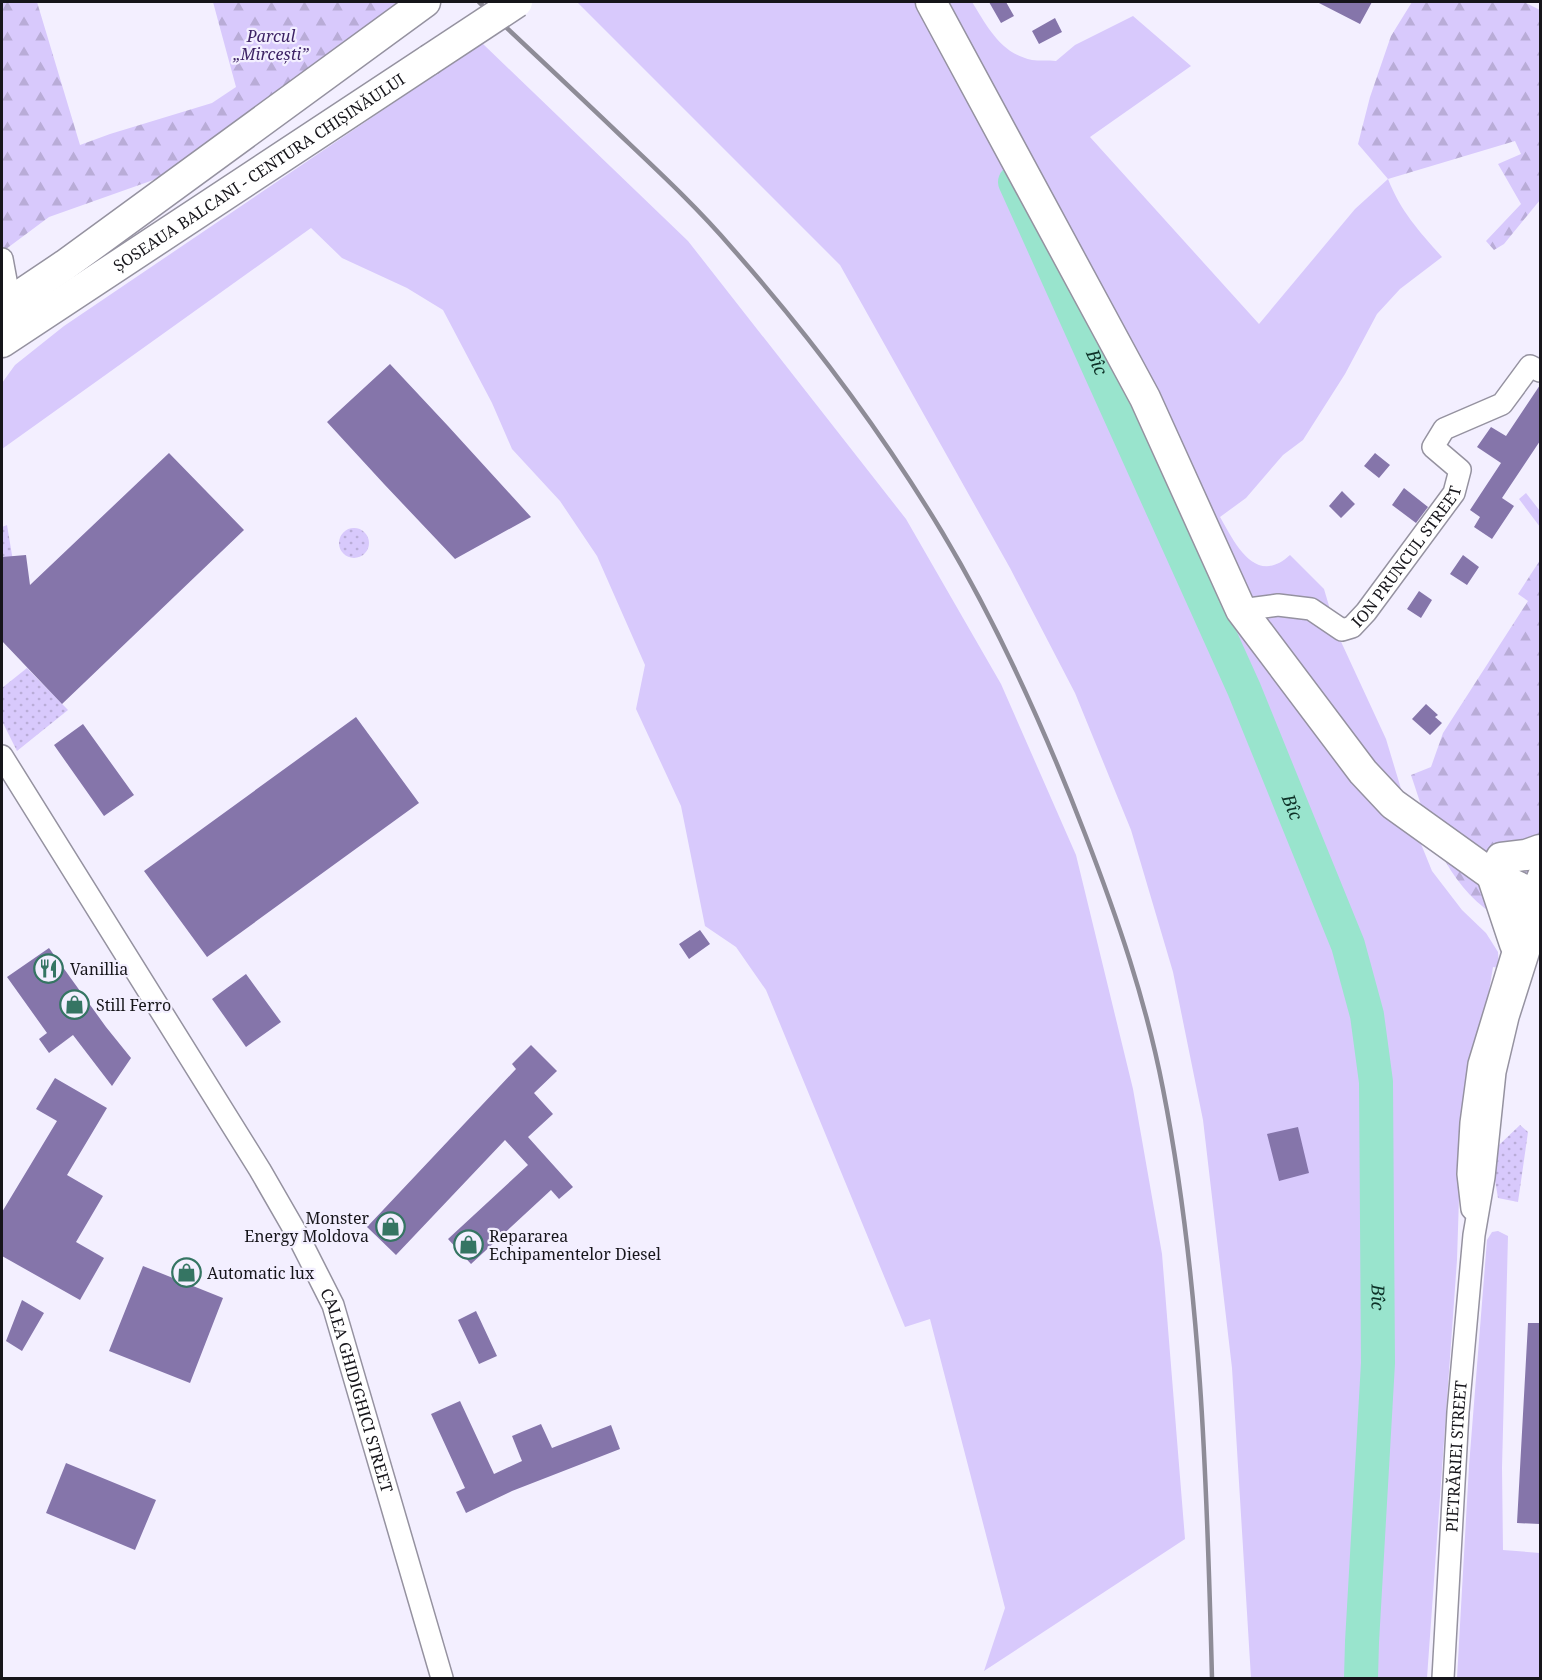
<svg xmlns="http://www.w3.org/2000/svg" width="1542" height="1680" viewBox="0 0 1542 1680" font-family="'Noto Serif',serif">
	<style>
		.green { fill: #d8c9fc }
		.forest { fill: url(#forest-firs) }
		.garden { fill: url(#garden-dots) }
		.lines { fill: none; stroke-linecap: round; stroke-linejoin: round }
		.river { stroke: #99e4cd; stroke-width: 34 }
		.building { fill: #8575aa }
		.minor-casing { stroke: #9592a0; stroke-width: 24 }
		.highway-casing { stroke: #9592a0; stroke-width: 33 }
		.minor { stroke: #fff; stroke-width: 21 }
		.highway { stroke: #fff; stroke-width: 30 }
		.rail { stroke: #8e8c97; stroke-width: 4.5 }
		.highway-bridge-casing { stroke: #9592a0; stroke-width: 33; stroke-linecap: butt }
		.highway-bridge { stroke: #fff; stroke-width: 30 }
		.labels { text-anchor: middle; stroke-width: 4.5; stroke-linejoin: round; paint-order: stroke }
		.park-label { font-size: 16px; font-style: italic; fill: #3e2466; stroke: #f3efff }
		.street-label { font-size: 16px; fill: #16151a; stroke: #f3efff }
		.poi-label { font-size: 16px; fill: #16151a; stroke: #f3efff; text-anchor: start }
		.water-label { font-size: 18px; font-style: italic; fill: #0e3228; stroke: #f3efff }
	</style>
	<defs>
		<pattern id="forest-firs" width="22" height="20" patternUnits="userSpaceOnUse" patternTransform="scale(1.5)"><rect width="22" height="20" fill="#d8c9fc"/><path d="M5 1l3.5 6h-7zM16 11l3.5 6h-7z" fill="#b9acd7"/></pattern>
		<pattern id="garden-dots" width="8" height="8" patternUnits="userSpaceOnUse" patternTransform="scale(1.5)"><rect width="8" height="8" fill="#d8c9fc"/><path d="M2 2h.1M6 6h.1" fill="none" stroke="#b9acd7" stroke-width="1.8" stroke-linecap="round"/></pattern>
	</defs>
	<rect width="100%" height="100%" fill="#f3efff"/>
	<!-- green -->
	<path class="green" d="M577,2H972C987,26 1001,54 1032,60C1039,61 1048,60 1056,61L1075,45L1133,16L1191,66L1090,137L1259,324L1355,209L1388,179C1401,212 1419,231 1442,257L1400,289L1377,314L1345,374L1303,440L1283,455L1246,498L1220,517C1235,543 1255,587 1290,555L1324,589L1337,633L1386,739L1408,812L1432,871L1462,910L1486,933L1498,952L1499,968L1493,967L1460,1167L1457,1260L1427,1678H1251L1232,1368L1203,1120L1173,972L1131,830L1075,693L1010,568L840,265Z
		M482,43L688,241L906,519L1001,684L1076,855L1133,1089L1162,1254L1185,1539L984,1671L1005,1608L930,1319L905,1327L766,990L736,947L705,926L681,806L636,709L645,665L597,556L560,501L512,449L492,403L443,310L407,288L342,258L311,228L2,449V383L15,365L64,326Z
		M1498,1231L1508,1236L1502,1468L1503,1550L1540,1553V1678H1457L1469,1466L1487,1240L1492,1232Z"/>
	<!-- forest -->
	<path class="forest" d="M2,2H37L80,145L110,134L212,103L236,87L213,2H406L173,173L49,217L2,252Z
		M1412,2H1524L1540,10V200L1504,244L1494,250L1486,241L1521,204L1498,164L1521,154L1515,141L1388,179L1358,144L1370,97L1391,36Z
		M1526,493L1540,511V527L1519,499Z
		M1540,560V859L1494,915C1445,882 1429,829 1411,775L1431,767L1443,733L1528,601L1518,594Z"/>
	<!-- garden -->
	<path class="garden" d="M7,525L19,597L2,613V527Z
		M339 543a15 15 0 1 1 30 0a15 15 0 1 1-30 0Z
		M27,668L68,710L17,751L2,721V688Z
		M1520,1125L1528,1132L1518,1202L1498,1198L1494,1174L1499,1145Z"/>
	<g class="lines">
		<!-- river -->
		<path class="river" id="s1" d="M1015,182L1244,689L1348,945L1367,1015L1376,1082L1378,1363L1362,1642L1361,1678"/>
	</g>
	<!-- building -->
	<path class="building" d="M989,2H1006L1014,16L1001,23Z
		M1317,2H1372L1360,24Z
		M1055,18L1062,32L1039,44L1032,31Z
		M390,364L448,426L531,517L455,559L384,484L327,422Z
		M1540,385V441L1502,498L1514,506L1492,539L1474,527L1480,517L1470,510L1501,463L1477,447L1491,427L1506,436Z
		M169,453L244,530L62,704L2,641V557L26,555L30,585Z
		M1375,453L1390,465L1379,478L1364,466Z
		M1404,488L1428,507L1416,523L1392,505Z
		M1342,491L1355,504L1341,518L1329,506Z
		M1463,555L1479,567L1467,585L1450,574Z
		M1419,591L1432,600L1421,618L1407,609Z
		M1426,704L1438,715L1435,717L1442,723L1430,735L1412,719Z
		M356,717L419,803L207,957L144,871Z
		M83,724L134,795L104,816L54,745Z
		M700,930L710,944L689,959L679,944Z
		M49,948L106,1027L131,1058L112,1086L73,1035L49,1053L39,1039L47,1033L7,977Z
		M246,974L281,1022L246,1047L212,999Z
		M531,1045L557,1071L534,1093L553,1114L528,1137L573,1187L559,1199L551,1190L471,1264L448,1239L528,1165L505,1140L396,1255L367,1227L516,1069L512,1064Z
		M55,1078L107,1108L67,1175L103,1196L76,1242L104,1258L80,1300L2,1256V1212L57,1121L36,1109Z
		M1298,1127L1309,1173L1279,1181L1267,1134Z
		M143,1266L223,1298L190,1383L109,1351Z
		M22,1300L44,1313L22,1351L6,1341Z
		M476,1311L497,1356L479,1364L458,1320Z
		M1528,1323H1540V1524L1517,1523Z
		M460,1401L494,1474L522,1461L512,1436L541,1424L552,1448L611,1425L620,1449L512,1491L466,1513L456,1492L465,1488L431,1414Z
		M66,1463L156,1500L135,1550L46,1513Z"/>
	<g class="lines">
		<defs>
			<g id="minor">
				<path d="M2,259L10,302"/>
				<path id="s2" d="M1241,610L1278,605L1311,609L1342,630L1352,627L1366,612L1454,493L1460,470L1433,447L1444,429L1502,404L1530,366L1540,371"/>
				<path id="s3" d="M2,756L260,1170L298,1236L333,1305L442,1678"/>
				<path d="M1472,1209L1468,1174L1471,1123L1479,1064L1531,893L1540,872"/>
				<path id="s4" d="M1443,1678L1458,1412L1474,1235L1484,1177L1495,1072L1508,1017L1540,916"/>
			</g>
			<g id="highway">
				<path d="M931,2L1145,398L1241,610L1363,772L1393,804L1492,875L1540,897"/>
				<path d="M2,310L10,302L65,265L425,2"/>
				<path id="s5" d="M2,342L429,60"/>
				<path d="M1501,858L1526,855L1540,850"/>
				<path d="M1492,875L1515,944"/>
			</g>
		</defs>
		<!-- minor casing -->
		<use href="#minor" class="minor-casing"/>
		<!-- highway casing -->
		<use href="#highway" class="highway-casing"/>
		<!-- minor -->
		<use href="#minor" class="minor"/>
		<!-- highway -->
		<use href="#highway" class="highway"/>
		<!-- rail -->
		<path class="rail" d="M479,2C525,45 572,89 618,133C657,170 697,207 732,248C808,334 883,434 942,532C999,627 1045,730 1085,834C1117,917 1146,1001 1163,1089C1201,1283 1207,1482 1212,1678"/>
		<defs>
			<path id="highway-bridge" d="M429,60L517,2"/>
		</defs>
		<!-- highway-bridge casing -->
		<use href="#highway-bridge" class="highway-bridge-casing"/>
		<!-- highway-bridge -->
		<use href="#highway-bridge" class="highway-bridge"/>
	</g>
	<!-- icons -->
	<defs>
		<symbol id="restaurant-ring" viewBox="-11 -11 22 22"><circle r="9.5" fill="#f3efff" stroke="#357563" stroke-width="1.5"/><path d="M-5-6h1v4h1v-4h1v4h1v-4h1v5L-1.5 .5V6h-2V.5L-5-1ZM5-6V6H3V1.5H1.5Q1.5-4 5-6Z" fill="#357563"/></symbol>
		<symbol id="shop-ring" viewBox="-11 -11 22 22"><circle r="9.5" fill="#f3efff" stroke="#357563" stroke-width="1.5"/><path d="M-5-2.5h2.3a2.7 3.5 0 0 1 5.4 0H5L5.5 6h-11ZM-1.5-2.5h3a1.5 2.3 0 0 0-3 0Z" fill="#357563"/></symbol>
	</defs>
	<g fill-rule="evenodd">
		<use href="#restaurant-ring" x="32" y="952" width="33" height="33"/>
		<use href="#shop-ring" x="58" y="988" width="33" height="33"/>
		<use href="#shop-ring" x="374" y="1210" width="33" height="33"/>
		<use href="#shop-ring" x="452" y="1228" width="33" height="33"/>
		<use href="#shop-ring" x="170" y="1256" width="33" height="33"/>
	</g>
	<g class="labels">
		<!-- park labels -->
		<g class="park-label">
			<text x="271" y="42">Parcul<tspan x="271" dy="18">„Mircești”</tspan></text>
		</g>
		<!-- street labels -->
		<g class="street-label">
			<text dy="6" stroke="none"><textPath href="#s5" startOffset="308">ȘOSEAUA BALCANI - CENTURA CHIȘINĂULUI</textPath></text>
			<text dy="6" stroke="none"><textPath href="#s2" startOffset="208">ION PRUNCUL STREET</textPath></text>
			<text dy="6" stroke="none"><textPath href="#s3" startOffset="730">CALEA GHIDIGHICI STREET</textPath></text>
			<text dy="6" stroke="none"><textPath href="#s4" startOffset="222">PIETRĂRIEI STREET</textPath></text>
		</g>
		<!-- poi labels -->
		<g class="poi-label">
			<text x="70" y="975">Vanillia</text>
			<text x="96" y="1011">Still Ferro</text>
			<text x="369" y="1224" text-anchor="end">Monster<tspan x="369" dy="18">Energy Moldova</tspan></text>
			<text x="489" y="1242">Repararea<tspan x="489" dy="18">Echipamentelor Diesel</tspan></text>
			<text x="207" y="1279">Automatic lux</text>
		</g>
		<!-- water labels -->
		<g class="water-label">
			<text dy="6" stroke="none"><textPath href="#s1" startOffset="198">Bîc</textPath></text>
			<text dy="6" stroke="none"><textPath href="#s1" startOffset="684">Bîc</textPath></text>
			<text dy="6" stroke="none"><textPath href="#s1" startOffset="1188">Bîc</textPath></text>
		</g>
	</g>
	<!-- border -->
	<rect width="1542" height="1680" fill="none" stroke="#16151a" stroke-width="6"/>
</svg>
